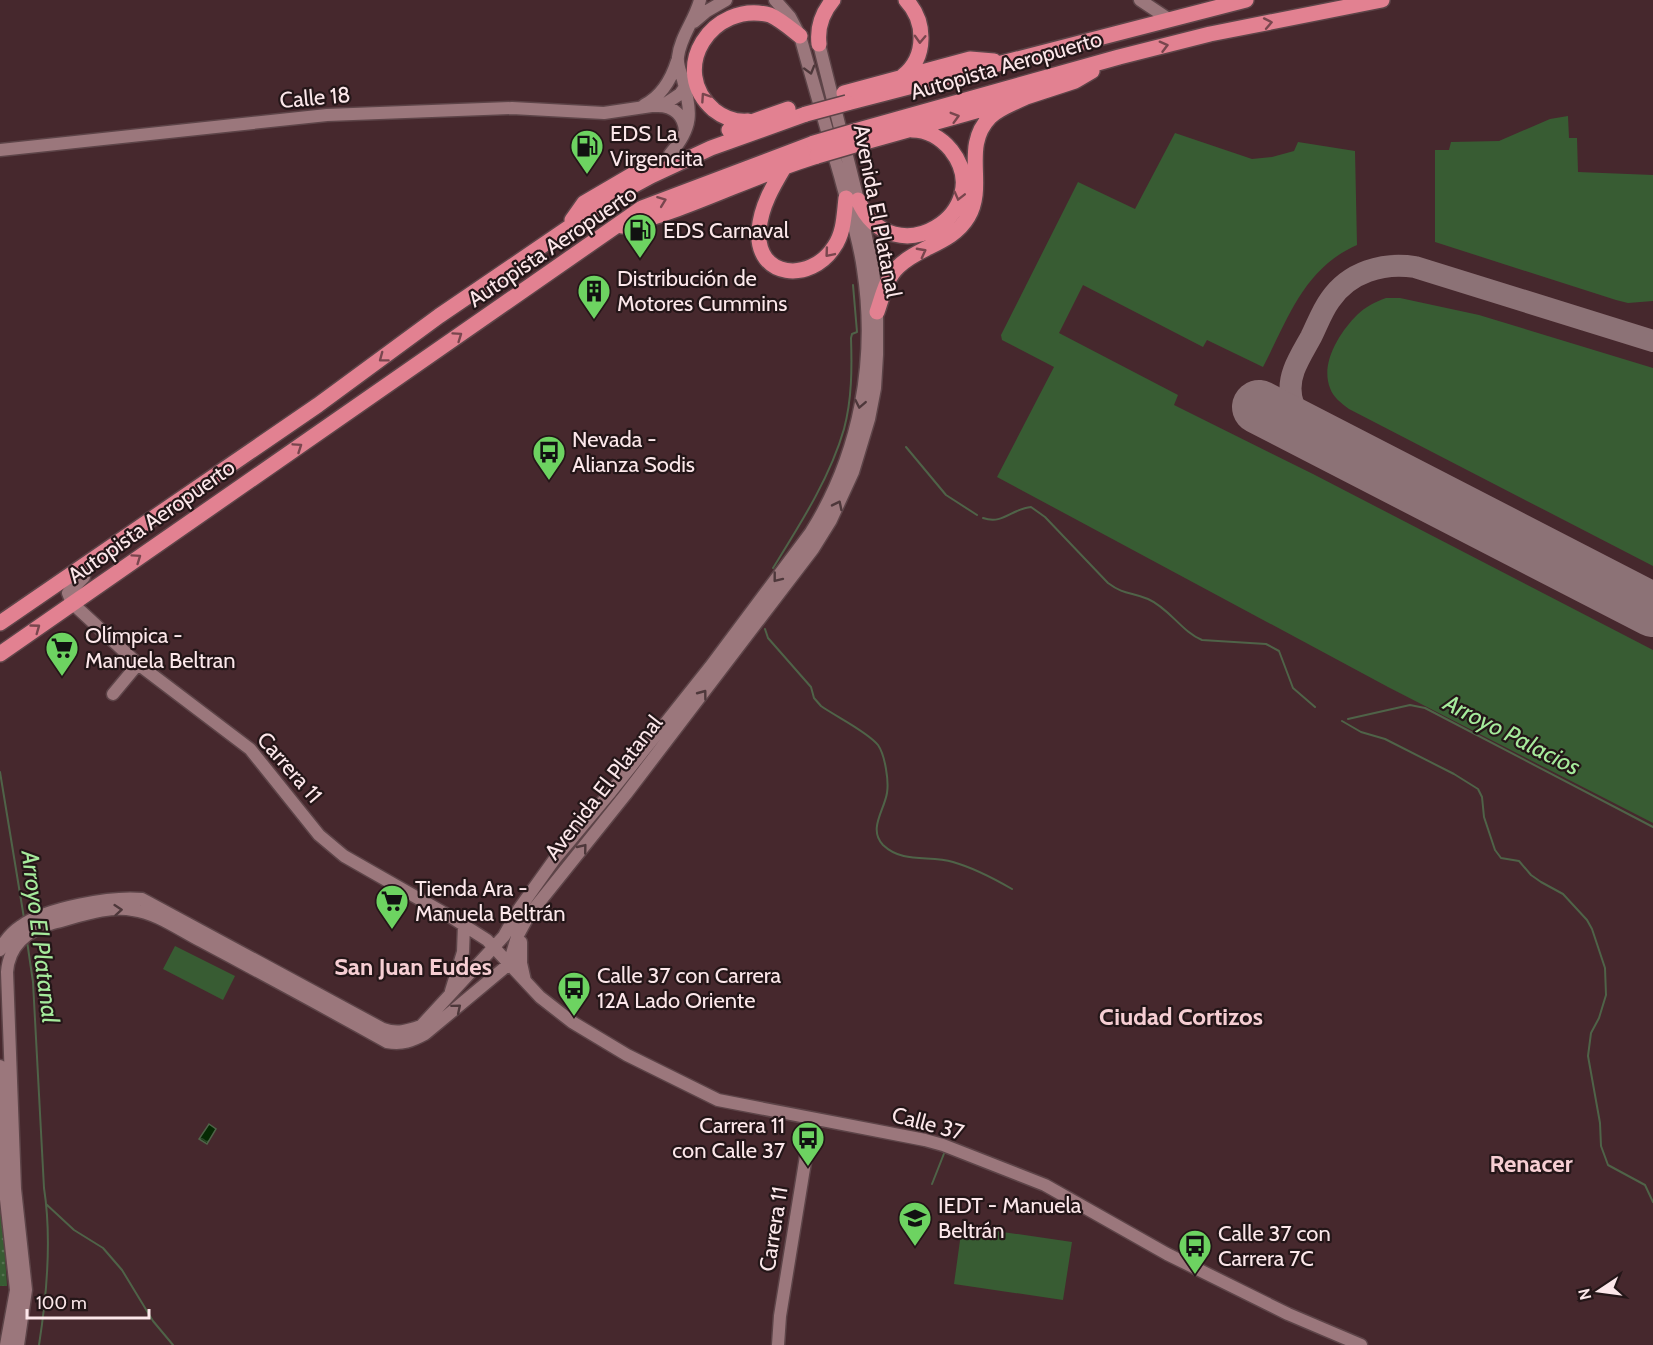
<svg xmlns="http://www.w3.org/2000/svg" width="1653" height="1345" viewBox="0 0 1653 1345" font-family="Cabin,sans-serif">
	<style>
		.grass { fill: #385c33 }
		.park { fill: url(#park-dots) }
		.water { fill: url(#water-ripples); stroke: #4f6348; stroke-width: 1.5 }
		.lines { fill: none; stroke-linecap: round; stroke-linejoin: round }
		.stream { stroke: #4f6348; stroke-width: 2 }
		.taxiway { stroke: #8c7276; stroke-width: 22 }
		.runway { stroke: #8c7276; stroke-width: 54 }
		.secondary-casing { stroke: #5d4448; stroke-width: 15 }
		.highway-casing { stroke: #5d4448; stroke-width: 18 }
		.secondary { stroke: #9b777c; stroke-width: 12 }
		.highway { stroke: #e28191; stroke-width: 15 }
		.highway-bridge-casing { stroke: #5d4448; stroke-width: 18; stroke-linecap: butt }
		.highway-bridge { stroke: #e28191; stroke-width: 15 }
		.oneway { stroke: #79464e }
		.oneway2 { stroke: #4e383b }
		.labels { text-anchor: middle; stroke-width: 4.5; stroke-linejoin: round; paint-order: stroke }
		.street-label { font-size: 22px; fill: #fce7ea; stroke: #241618 }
		.poi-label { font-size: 22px; fill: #fce7ea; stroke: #241618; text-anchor: start }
		.water-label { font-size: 24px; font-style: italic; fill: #a6eb9c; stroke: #241618 }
		.neighbourhood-label { font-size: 24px; font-weight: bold; fill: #f6ced3; stroke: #241618 }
	</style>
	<defs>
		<pattern id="park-dots" width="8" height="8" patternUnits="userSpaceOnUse" patternTransform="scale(1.5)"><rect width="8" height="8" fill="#385c33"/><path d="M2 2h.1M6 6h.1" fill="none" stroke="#567351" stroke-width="1.8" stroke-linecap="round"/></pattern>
		<pattern id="water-ripples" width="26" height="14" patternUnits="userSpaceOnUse" patternTransform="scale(1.5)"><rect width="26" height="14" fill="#052a03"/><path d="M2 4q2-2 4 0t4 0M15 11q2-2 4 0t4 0" fill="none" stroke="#2a4928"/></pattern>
	</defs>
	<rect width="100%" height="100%" fill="#46282d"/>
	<!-- grass -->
	<path class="grass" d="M1568,116L1569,138H1577L1578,172L1653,175V301L1628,303L1616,300L1435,242V150H1449L1451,142L1499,141L1550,119Z
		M1175,133L1252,159L1272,157L1294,151L1298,142L1355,151L1357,245C1304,268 1288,319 1263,367L1207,340L1203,347L1083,285L1059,333L1178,395L1174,405L1313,474L1653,650V823L1388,687L997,477L1054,367L1002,340L1001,335L1078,182L1135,209Z
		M1386,298H1400L1479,315L1653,368V566L1349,409C1341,403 1333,397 1330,388C1320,363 1340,332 1357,315C1365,307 1375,302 1386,298Z
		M175,946L235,976L223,1000L163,969Z
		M962,1226L1072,1242L1063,1300L954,1284Z"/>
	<!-- park -->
	<path class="park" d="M0,1178L7,1286H0Z"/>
	<!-- water -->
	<path class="water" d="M209,1124L216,1129L207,1144L199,1139Z"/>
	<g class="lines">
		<!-- stream -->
		<path class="stream" d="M906,447L946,495L977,515
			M983,518C1003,525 1011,509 1031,507L1045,517L1108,583C1124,595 1131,592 1148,599C1169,608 1182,632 1202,640L1266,644L1279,651L1293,688L1315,707
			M773,568C799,526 830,478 844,429C852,399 852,368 851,338L852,334L857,332L853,285
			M765,629L768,638L811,687L814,698L821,706C835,716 868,732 878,745C885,755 889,781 887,793C884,811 868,829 883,845C903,864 929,855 953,862C974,868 993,878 1012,889
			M1348,719L1410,705L1425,708L1653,827
			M1342,721L1361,732L1385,739L1454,774L1478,789L1482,797L1484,817L1495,850L1501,858L1519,861L1531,875L1541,882L1563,894L1587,920L1592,929L1605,968L1606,995L1599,1018L1591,1033L1588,1056L1600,1123L1601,1146L1608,1165L1645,1185L1653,1202
			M0,772L24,918
			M27,941L33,982L44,1188C52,1239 47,1294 39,1345
			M932,1184L945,1151
			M46,1204L74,1230L103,1248L122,1270L153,1321L173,1345"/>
		<!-- taxiway -->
		<path class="taxiway" d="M1328,443C1303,427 1282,402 1294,370C1298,359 1305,348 1311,337C1317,325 1322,311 1330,300C1349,272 1383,262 1415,267L1653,341"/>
		<!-- runway -->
		<path class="runway" d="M1259,407L1653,610"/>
		<defs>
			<path id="secondary" d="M1140,0L1170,20
				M694,22L707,11L726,0
				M644,105C662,96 671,80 677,61
				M658,106C674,106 684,116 685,131
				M0,150L327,115L512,108L604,113L665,104L680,94L685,87
				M670,154C693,128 692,112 683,80C681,73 677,65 678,57C680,37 695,20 700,0
				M82,567L84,577L68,593L72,603L138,664L250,749L319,835L344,856L451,917L487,940L540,997L572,1022L627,1055L718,1100L925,1140L943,1145L1045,1185L1167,1254L1288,1314L1361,1345
				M113,694L138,664
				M521,942V963L525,981
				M0,950C5,940 12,932 21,926C46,908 112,896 142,899L383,1029C397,1034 407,1031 421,1026L504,936L519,909L554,860L609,794L710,667L811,532C860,454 877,359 863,269C859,238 848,207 840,176C827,130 813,83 800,36L790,17L775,0
				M451,991L463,952L464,925
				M0,1066L5,1190L16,1290L6,1345
				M18,1345L26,1290L15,1189L7,972C9,945 28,930 53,923C77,917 108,905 133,910C157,913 181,931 203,942C265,975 326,1008 387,1042C402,1045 412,1041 425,1034L509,964L517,937L529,915L626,794L813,549L831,520L853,472L869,419L875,388L877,355V312L873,269L858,200L819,44
				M778,1345L780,1316L812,1119"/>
			<path id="highway" d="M819,44C817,27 822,13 833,0
				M903,76C927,57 926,21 906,0
				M844,93L970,59L994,61
				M847,103L1246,0
				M748,121C735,122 724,118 714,110C667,70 712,0 770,15C781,20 791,29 800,36
				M729,130L788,109
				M855,131L1119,57L1210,34L1382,0
				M858,144L1026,97L1075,81L1092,71
				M785,166C773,186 761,206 759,230C755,279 811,283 834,247C844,233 844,215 846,198
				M858,200C893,279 999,211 951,150C941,138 927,130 912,130
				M572,220L584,203L649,165
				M622,226C689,210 751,176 817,156
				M877,312C882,298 886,278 898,267C919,246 952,244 968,217C987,185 961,147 990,117C999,108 1014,103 1026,97
				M0,623L318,405L439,316L618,194L651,176L711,148L806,114
				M0,654L642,208L814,143"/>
		</defs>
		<!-- secondary casing -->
		<use href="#secondary" class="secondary-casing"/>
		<!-- highway casing -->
		<use href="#highway" class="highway-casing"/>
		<!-- secondary -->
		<use href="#secondary" class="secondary"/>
		<!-- highway -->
		<use href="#highway" class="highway"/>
		<defs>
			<path id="highway-bridge" d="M806,114L847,103
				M814,143L855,131
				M817,156L858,144"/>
		</defs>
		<!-- highway-bridge casing -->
		<use href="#highway-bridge" class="highway-bridge-casing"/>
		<!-- highway-bridge -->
		<use href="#highway-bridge" class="highway-bridge"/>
	</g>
	<!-- one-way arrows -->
	<defs><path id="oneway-chevron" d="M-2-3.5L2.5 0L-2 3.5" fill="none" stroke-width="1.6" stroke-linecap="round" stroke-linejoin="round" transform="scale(1.5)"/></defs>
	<g class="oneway">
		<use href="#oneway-chevron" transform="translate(1268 23) rotate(-11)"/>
		<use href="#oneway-chevron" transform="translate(920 39) rotate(92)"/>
		<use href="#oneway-chevron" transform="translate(1164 46) rotate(-15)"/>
		<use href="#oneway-chevron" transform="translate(705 97) rotate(-124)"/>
		<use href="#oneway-chevron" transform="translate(955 117) rotate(-16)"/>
		<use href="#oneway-chevron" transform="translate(959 196) rotate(104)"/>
		<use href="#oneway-chevron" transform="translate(662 201) rotate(-21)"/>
		<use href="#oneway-chevron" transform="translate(922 252) rotate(-28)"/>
		<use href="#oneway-chevron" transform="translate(829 253) rotate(130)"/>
		<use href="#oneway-chevron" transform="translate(458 336) rotate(-35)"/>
		<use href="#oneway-chevron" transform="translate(383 358) rotate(143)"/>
		<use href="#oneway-chevron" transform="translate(298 447) rotate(-34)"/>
		<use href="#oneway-chevron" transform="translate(137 558) rotate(-35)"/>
		<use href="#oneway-chevron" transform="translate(36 628) rotate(-36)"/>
	</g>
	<g class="oneway2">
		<use href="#oneway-chevron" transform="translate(810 70) rotate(74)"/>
		<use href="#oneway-chevron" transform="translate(860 404) rotate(101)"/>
		<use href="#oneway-chevron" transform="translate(838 505) rotate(-64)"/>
		<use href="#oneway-chevron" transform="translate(777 578) rotate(128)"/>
		<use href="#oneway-chevron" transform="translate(703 694) rotate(-53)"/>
		<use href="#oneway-chevron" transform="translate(583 848) rotate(-51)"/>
		<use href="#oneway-chevron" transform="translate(118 910) rotate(-5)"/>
		<use href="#oneway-chevron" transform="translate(457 1008) rotate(-40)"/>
	</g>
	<!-- icons -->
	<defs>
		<symbol id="fuel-pin" viewBox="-11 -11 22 30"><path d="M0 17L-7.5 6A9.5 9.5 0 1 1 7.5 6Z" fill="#6dd361" stroke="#241618"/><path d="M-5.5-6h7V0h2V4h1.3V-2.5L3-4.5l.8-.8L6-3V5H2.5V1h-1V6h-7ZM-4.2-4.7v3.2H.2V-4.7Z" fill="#111"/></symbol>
		<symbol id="building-pin" viewBox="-11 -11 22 30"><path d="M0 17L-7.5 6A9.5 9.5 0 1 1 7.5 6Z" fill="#6dd361" stroke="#241618"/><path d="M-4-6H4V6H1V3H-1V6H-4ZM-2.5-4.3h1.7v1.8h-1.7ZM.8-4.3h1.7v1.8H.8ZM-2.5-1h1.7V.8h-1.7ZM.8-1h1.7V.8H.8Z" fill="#111"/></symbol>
		<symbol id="bus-pin" viewBox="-11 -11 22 30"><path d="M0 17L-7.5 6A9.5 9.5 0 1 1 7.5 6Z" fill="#6dd361" stroke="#241618"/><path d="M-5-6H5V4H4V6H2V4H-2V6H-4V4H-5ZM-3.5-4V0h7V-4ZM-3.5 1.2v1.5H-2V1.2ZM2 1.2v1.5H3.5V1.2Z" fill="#111"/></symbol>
		<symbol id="supermarket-pin" viewBox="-11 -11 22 30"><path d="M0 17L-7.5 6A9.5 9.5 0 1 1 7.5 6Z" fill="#6dd361" stroke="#241618"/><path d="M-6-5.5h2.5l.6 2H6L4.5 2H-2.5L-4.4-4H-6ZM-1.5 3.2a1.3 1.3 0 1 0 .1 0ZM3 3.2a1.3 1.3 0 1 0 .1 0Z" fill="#111"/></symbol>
		<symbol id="school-pin" viewBox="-11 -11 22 30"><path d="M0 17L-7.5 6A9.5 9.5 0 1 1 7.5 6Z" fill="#6dd361" stroke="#241618"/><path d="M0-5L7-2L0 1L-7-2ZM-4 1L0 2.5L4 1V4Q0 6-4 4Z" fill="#111"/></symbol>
	</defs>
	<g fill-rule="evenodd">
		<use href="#fuel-pin" x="568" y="127" width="38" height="52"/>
		<use href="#fuel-pin" x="621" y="211" width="38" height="52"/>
		<use href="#building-pin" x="575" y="272" width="38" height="52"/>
		<use href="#bus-pin" x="530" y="433" width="38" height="52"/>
		<use href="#supermarket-pin" x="43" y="629" width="38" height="52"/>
		<use href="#supermarket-pin" x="373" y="882" width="38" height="52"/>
		<use href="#bus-pin" x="555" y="969" width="38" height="52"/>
		<use href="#bus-pin" x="789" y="1119" width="38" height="52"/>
		<use href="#school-pin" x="896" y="1199" width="38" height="52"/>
		<use href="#bus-pin" x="1176" y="1227" width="38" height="52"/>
	</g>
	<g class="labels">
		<!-- street labels -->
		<g class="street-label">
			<text transform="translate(1006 65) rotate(-16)" y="8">Autopista Aeropuerto</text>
			<text transform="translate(315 97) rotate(-5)" y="8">Calle 18</text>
			<text transform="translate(878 211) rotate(79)" y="8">Avenida El Platanal</text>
			<text transform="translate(552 246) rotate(-34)" y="8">Autopista Aeropuerto</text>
			<text transform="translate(151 521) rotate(-35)" y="8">Autopista Aeropuerto</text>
			<text transform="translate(290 767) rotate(49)" y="8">Carrera 11</text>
			<text transform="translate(603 787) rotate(-52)" y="8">Avenida El Platanal</text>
			<text transform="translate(928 1123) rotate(15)" y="8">Calle 37</text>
			<text transform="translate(773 1229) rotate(-81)" y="8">Carrera 11</text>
		</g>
		<!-- poi labels -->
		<g class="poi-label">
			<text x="610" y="141">EDS La<tspan x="610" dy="25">Virgencita</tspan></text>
			<text x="663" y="238">EDS Carnaval</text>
			<text x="617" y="286">Distribución de<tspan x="617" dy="25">Motores Cummins</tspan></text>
			<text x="572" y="447">Nevada -<tspan x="572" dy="25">Alianza Sodis</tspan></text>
			<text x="85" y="643">Olímpica -<tspan x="85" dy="25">Manuela Beltran</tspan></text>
			<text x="415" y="896">Tienda Ara -<tspan x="415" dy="25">Manuela Beltrán</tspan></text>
			<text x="597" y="983">Calle 37 con Carrera<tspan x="597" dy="25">12A Lado Oriente</tspan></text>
			<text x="785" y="1133" text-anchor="end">Carrera 11<tspan x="785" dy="25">con Calle 37</tspan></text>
			<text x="938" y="1213">IEDT - Manuela<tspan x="938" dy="25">Beltrán</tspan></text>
			<text x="1218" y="1241">Calle 37 con<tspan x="1218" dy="25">Carrera 7C</tspan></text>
		</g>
		<!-- water labels -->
		<g class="water-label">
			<text transform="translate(1512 735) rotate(27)" y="8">Arroyo Palacios</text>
			<text transform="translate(40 937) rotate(83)" y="8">Arroyo El Platanal</text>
		</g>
		<!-- neighbourhood labels -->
		<g class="neighbourhood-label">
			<text x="413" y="975">San Juan Eudes</text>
			<text x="1181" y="1025">Ciudad Cortizos</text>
			<text x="1531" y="1172">Renacer</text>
		</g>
	</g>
	<!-- north arrow -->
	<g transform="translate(1599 1291) rotate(257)" stroke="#241618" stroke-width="4.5" paint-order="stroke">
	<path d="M0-4.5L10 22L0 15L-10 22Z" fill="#fce7ea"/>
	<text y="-9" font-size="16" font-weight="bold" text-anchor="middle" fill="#fce7ea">N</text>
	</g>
	<!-- scale -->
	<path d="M27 1309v9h122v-9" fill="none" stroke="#fce7ea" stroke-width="3"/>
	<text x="36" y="1309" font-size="18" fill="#fce7ea" stroke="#241618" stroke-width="4.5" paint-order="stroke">100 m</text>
</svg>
